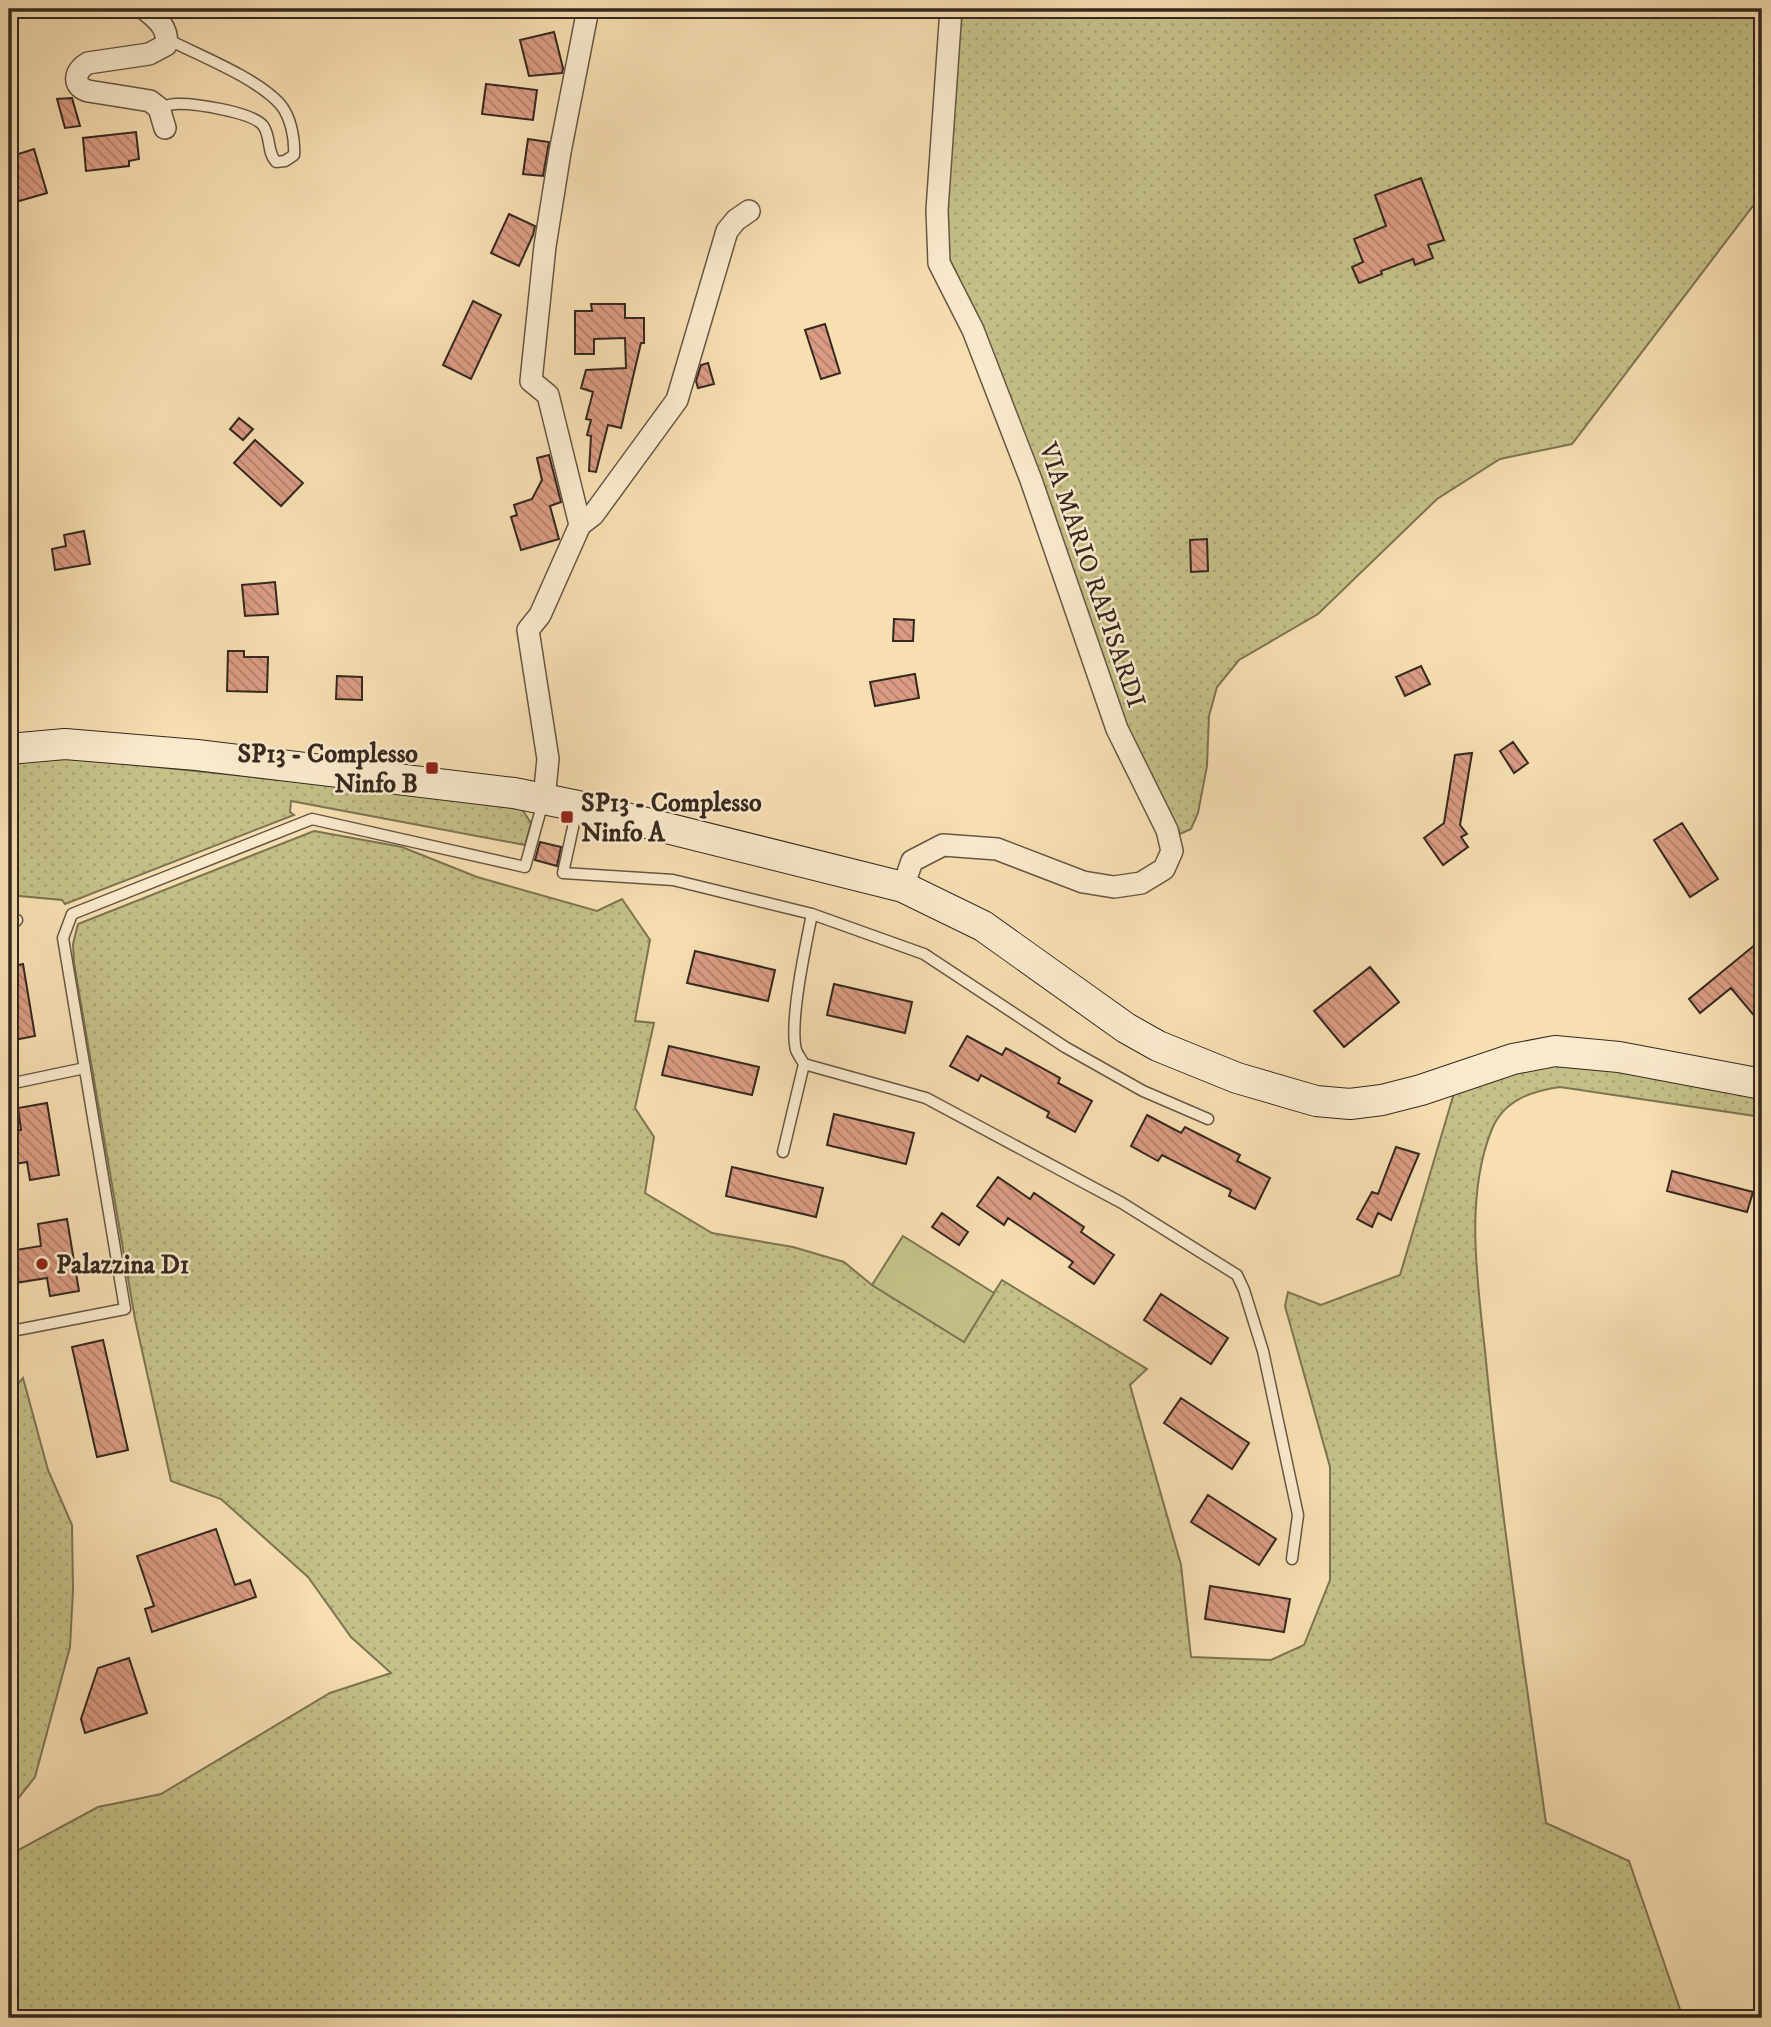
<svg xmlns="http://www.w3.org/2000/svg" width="1771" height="2027" viewBox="0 0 1771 2027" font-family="'IM FELL DW Pica',serif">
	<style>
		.grass { fill: url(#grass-dots); stroke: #7c7453; stroke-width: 2 }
		.park { fill: #c4c087; stroke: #7c7453; stroke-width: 2 }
		.building { fill: url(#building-back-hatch); stroke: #34281f; stroke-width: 2 }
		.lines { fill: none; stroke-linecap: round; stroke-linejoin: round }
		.service-casing { stroke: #655644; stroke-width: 13 }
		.minor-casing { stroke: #655644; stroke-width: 24 }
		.secondary-casing { stroke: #34281f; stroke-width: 32 }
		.path { stroke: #34281f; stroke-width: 3.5; stroke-dasharray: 2 3.5; stroke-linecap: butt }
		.service { stroke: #faeacd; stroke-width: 10 }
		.minor { stroke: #faeacd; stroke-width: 21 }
		.secondary { stroke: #faeacd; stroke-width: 30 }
		.poi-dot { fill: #8f2418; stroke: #faeacd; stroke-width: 2.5 }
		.labels { text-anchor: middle; stroke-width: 5; stroke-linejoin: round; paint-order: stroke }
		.street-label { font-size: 26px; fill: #34281f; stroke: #faeacd }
		.poi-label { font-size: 26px; font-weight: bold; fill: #34281f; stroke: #faeacd; text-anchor: start }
	</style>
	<defs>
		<pattern id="grass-dots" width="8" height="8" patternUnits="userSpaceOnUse" patternTransform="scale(1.75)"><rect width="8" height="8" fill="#c4c087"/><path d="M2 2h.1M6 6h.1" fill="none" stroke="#a9a574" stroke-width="1.8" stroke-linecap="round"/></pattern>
		<pattern id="building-back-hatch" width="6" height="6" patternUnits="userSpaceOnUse" patternTransform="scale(1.75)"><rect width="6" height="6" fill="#db9c83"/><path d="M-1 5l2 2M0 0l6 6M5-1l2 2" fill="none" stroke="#b27f6b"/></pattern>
	</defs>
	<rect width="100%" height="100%" fill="#f7dfb2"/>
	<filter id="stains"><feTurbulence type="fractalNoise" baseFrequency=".00286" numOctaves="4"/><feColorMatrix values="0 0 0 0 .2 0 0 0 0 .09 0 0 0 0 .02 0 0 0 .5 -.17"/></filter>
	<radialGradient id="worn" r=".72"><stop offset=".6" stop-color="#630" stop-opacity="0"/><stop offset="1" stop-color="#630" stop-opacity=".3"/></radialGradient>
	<!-- grass -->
	<path class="grass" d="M961,9H1762V194L1572,444L1500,459L1437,499L1318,614L1239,660L1217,687L1209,716L1207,766L1198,813L1191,829L1180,834L1123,720L1064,544L980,325L949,258L944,232Z
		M71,758L434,796L521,808L531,823L525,845L291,801L290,812L294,815L65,904L62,900L9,895V762Z
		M314,831L402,847L477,877L597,911L622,899L650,940L635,1021L654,1023L635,1108L654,1137L645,1193L712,1233L793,1247L844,1262L872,1285L963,1341L1002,1280L1147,1369L1130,1385L1181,1565L1191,1657L1271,1660L1304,1645L1330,1580V1467L1285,1306L1288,1292L1321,1305L1400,1275L1454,1093L1519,1069L1571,1063L1762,1093V1117L1560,1087C1532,1091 1504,1100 1492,1129C1462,1202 1480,1295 1487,1371C1502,1522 1525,1673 1546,1823L1629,1861L1683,2018H9V1855L98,1807L161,1794L330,1693L391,1673L351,1637L308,1577L221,1499L171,1481L135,1319L74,963L73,944L78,924Z
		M23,1378L48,1470L72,1525L73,1590L70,1647L35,1777L9,1810V1394Z"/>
	<!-- park -->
	<path class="park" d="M903,1236L994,1293L964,1342L872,1285Z"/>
	<!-- building -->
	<path class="building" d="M554,32L563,68L562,73L529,76L520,40Z
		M486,84L537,90L533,120L482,114Z
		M72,98L80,126L65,128L57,99Z
		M136,132L139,159L129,161V166L86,171L83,138Z
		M528,139L549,142L543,176L523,174Z
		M34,149L47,193L9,204V157Z
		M1421,178L1444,240L1428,245L1433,258L1415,265L1413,259L1381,271L1382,274L1359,283L1352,267L1363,262L1354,239L1386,226L1375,195Z
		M509,214L535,226L533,235L519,266L491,253Z
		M473,301L501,315L471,379L443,365Z
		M591,304H625V318H644V343H641L621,428L608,425L596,472L589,471L591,436L587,435L591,420L586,419L593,392L581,388L586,370L626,368L625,338L594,339V354H575V311H592Z
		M825,324L840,373L821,379L805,330Z
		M708,363L714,384L698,388L696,381L701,365Z
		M239,418L253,429L243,440L230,429Z
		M255,440L303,483L281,506L234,463Z
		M549,455L561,502L550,506L559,539L521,550L511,517L517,515L514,505L532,499L542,480L537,458Z
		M84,531L90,564L55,570L52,549L66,546L64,535Z
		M1207,539L1208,571L1191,572L1190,540Z
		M275,582L278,614L245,616L242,585Z
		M894,619L914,620L913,641H893Z
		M228,651H244V657H268L267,692L227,691Z
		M1421,666L1430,684L1405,696L1396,677Z
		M915,674L919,698L875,706L870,682Z
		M337,676L362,677V700L336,699Z
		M1513,742L1528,763L1514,773L1500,751Z
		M1472,753L1460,825L1467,834L1461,837L1468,847L1443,865L1424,838L1444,823L1455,755Z
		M1682,823L1718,879L1690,897L1654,840Z
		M540,842L561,847L557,866L535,860Z
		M1762,939V1025L1731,988L1700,1013L1689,999Z
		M695,951L775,970L768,1001L687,983Z
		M23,964L35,1036L9,1041V967Z
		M1370,967L1399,1002L1344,1047L1314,1011Z
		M834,984L912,1002L905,1033L827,1015Z
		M967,1036L1002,1055L1006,1048L1060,1078L1058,1083L1092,1101L1075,1132L1047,1117L1049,1112L981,1075L978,1081L950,1066Z
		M669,1046L759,1067L752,1095L662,1075Z
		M47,1103L59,1175L30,1180L27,1162L9,1165V1132L21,1130L18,1108Z
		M834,1114L914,1133L906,1164L827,1145Z
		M1147,1115L1181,1133L1185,1127L1240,1155L1237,1161L1270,1178L1255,1209L1229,1196L1231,1190L1162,1155L1158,1161L1131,1146Z
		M1396,1147L1419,1154L1391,1220L1378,1213L1372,1227L1357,1219L1372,1192L1378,1194Z
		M732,1167L823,1188L816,1217L726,1196Z
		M1672,1171L1753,1192L1747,1212L1667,1191Z
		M998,1177L1030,1199L1034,1193L1084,1227L1081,1232L1114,1255L1094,1284L1069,1267L1073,1262L1008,1218L1004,1225L977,1206Z
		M942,1213L968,1232L959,1245L932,1227Z
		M67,1219L79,1291L50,1296L47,1278L9,1284V1251L41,1246L38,1224Z
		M1161,1294L1228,1338L1211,1364L1144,1320Z
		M103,1340L128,1450L97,1457L72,1347Z
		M1181,1398L1249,1443L1232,1469L1164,1423Z
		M1208,1495L1276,1539L1259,1565L1191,1522Z
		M216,1529L235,1585L250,1580L256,1597L152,1632L145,1609L154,1606L137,1556Z
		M1210,1586L1290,1599L1284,1632L1205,1619Z
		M129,1658L147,1713L85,1733L81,1719L98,1668Z"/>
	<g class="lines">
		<defs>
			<path id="service" d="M159,108C164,107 170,104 175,104C193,103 255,112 264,127C271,139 267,152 276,162L285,161L294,155C295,139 291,117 280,104C255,77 200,56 167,39
				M577,809L563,873L673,880L812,914L924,954L1065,1047L1143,1091L1208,1119
				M812,914C806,944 789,1022 796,1050C798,1055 802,1060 804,1064L926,1098L1122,1203L1237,1275L1244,1290L1263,1351L1298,1515L1292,1559
				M9,927L17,920
				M9,1084L85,1068
				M783,1152L804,1064
				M9,1329L17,1330L125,1309L63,938L72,914L312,819L525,867L543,802"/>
			<path id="minor" d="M145,9C157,19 169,28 166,45L149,54L88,63C75,70 71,86 88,91L138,99L150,101L159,108L165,128
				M580,525L593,515L677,400L727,231L736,220L749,211
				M544,799L548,759L528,630L540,615L580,525L548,395L531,381L545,246L560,152L588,9
				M903,887L912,861L943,845L997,849L1083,882L1114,887L1141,883L1164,869L1172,851L1167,830L1117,729L1031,480L973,330L939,263L937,210L951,9"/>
			<path id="secondary" d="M9,749L65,744L197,755L514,793L578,806L903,887L983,926L1126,1028L1158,1046L1237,1078L1316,1101L1350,1104L1382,1100L1421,1090L1513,1059L1555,1051L1619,1057L1762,1084"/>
		</defs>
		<!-- service casing -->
		<use href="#service" class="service-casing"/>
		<!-- minor casing -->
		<use href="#minor" class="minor-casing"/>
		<!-- secondary casing -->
		<use href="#secondary" class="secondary-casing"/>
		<!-- path -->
		<path class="path" d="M9,2010L28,2018"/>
		<!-- service -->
		<use href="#service" class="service"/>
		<!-- minor -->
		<use href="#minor" class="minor"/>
		<!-- secondary -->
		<use href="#secondary" class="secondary"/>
	</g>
	<!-- markers -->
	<g class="poi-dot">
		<rect x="425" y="761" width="14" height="14" rx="3.5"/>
		<rect x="560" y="810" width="14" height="14" rx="3.5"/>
		<circle cx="42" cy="1264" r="7"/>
	</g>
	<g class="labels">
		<!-- street labels -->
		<g class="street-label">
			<text transform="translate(1093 575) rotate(71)" y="9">VIA MARIO RAPISARDI</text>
		</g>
		<!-- poi labels -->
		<g class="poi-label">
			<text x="418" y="762" text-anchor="end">SP13 - Complesso<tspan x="418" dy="30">Ninfo B</tspan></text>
			<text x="581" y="811">SP13 - Complesso<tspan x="581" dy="30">Ninfo A</tspan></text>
			<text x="56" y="1273">Palazzina D1</text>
		</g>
	</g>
	<!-- margin -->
	<rect width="1771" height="2027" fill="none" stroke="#f7dfb2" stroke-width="35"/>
	<rect x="10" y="10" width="1750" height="2006" fill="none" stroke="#34281f" stroke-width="3.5"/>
	<rect x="18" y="18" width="1736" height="1992" fill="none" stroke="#34281f" stroke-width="2"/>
	<rect width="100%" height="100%" filter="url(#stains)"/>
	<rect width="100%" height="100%" fill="url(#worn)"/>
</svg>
